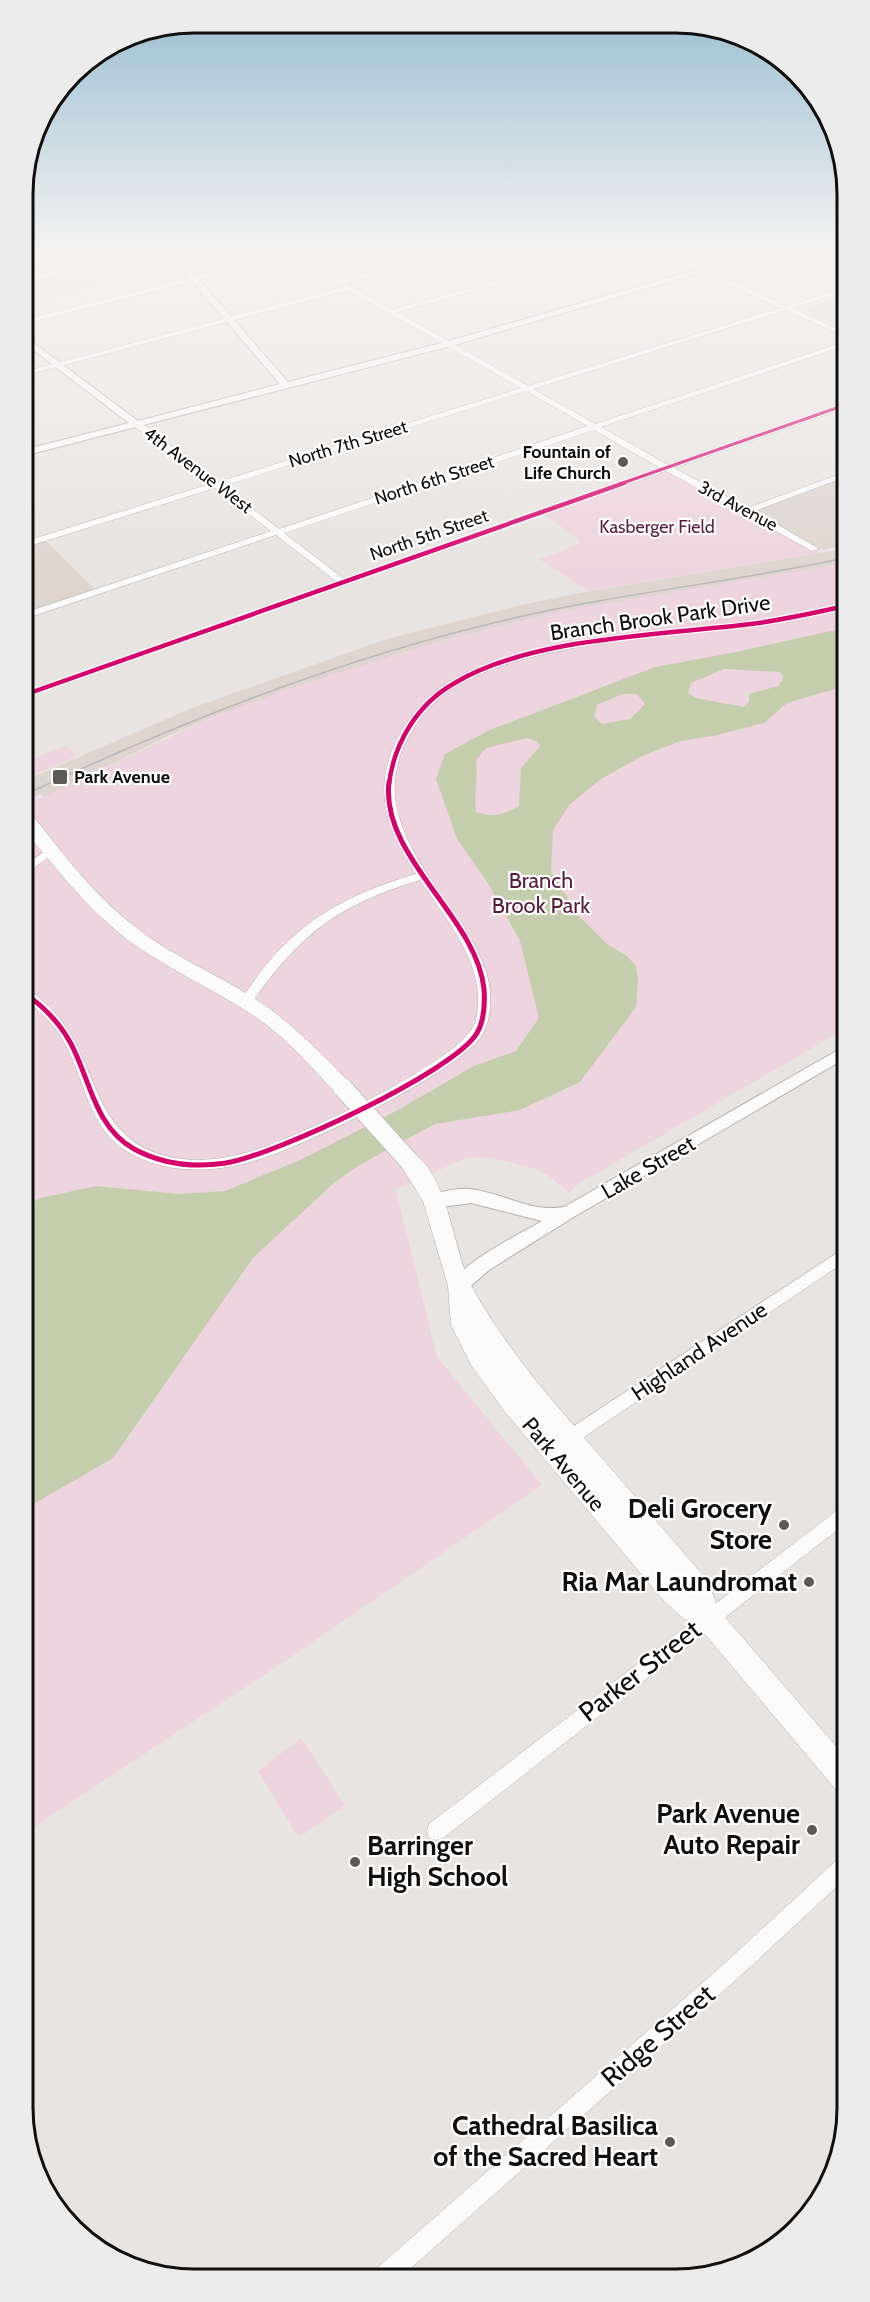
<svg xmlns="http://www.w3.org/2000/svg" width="870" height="2302" viewBox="0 0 870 2302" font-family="Cabin,sans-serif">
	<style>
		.built { fill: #ded5ce }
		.green { fill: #eed4de }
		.water { fill: #c4ceac; fill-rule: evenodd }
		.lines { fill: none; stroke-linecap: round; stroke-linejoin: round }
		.minor-casing { stroke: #b3afad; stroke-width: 1 }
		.tertiary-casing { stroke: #b3afad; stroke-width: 2 }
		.primary-casing { stroke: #b3afad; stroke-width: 1 }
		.minor { fill: #fcfbfb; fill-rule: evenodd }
		.tertiary { fill: #fcfbfb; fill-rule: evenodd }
		.primary { fill: #fcfbfb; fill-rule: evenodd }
		.tram { stroke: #babab9; stroke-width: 1.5 }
		.primary-bridge-casing { stroke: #b3afad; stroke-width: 20; stroke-linecap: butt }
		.primary-bridge { stroke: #fcfbfb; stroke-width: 19 }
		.cycleway-far2-casing { stroke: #fff; stroke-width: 5 }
		.cycleway-far1-casing { stroke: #fff; stroke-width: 7 }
		.cycleway-casing { stroke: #fff; stroke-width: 8 }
		.cycleway-far2 { stroke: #d6006c; stroke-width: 3 }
		.cycleway-far1 { stroke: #d6006c; stroke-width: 4.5 }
		.cycleway { stroke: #d6006c; stroke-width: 5 }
		.poi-dot { fill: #5c5a58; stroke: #fff; stroke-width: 2 }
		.labels { text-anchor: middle; stroke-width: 4.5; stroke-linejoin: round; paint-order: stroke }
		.far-street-label { font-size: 18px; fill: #110f0d; stroke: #fff }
		.far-poi-label { font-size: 18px; font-weight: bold; fill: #110f0d; stroke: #fff; text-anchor: end }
		.far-park-label { font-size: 18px; fill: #581b3c; stroke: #fff }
		.street-label { font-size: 22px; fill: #110f0d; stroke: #fff }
		.park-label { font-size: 22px; fill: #581b3c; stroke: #fff }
		.near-poi-label { font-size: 27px; font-weight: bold; fill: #110f0d; stroke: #fff; text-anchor: end }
		.near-street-label { font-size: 27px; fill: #110f0d; stroke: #fff }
		.rim { fill: none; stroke: #110f0d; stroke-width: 3 }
	</style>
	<rect width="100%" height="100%" fill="#e8e4e2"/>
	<!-- built -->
	<path class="built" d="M23,251H145L109,260L136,277L23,305Z
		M844,295V328L802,309Z
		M845,476V544L823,550L751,510Z
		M44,539L97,591L24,615L23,546Z
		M845,549V563L760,578L215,716L166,737L45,797L40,794L24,802V785L31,782L28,779L192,708L387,639L517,606L580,593Z"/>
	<!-- green -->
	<path class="green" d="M668,470L712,497L747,511L821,553L588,591L539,559L580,544L576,536L541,513Z
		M845,563V1029L580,1183L569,1192L546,1174L533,1168L505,1161L470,1156L396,1190L437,1357L542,1485L288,1659L25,1833L24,806L215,716L297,686L439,641L559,611Z
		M67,746L77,756L27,778L24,774V762Z
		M300,1739L303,1740L344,1804L341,1809L301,1836L297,1835L258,1771Z"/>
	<!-- water -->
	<path class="water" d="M845,628V686L787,703L764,723L713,736L680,741L640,757L601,779L569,805L553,830L551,871L580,917L607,944L627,956L636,966L638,981L636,1007L580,1082L520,1110L435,1124L361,1164L335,1182L253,1258L113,1458L25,1509L24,1225L29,1223L24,1217V1206L41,1198L96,1186L179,1194L225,1191L300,1160L396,1111L474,1066L516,1051L539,1018L520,941L488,883L457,839L436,779L445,754L490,730L655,667L731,653ZM724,669L780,672L784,678L778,686L749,694V702L744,707L696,698L688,693L691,683ZM622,694H637L645,704L630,719L602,724L594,716L597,705ZM526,738L537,741L540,746L521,768L519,806C501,815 496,818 476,812C474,795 478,778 476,760L486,748Z"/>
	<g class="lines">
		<defs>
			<path id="minor" d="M143,251H154L23,283V279Z
				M281,251L292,253L309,251L296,255L340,280L453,251H463L345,283L392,310L605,251H615L397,312L528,386L780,308L656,251H664L786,306L844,288V292L792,308L844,332V336L786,310L533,389L595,424L844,342V346L601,427L668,465L845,403V408L674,468L748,508L845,472V477L755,511L819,549L812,551L666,471L24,698V692L337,582L276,535L24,619V613L271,531L215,488L23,548V542L210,484L134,426V422H140L218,482L521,388L348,290L23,376V372L343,287L290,257L23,324V320L285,254ZM526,391L588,426L279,529L223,486ZM594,430L660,468L344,579L284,533Z
				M845,603V609C813,616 782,623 750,627C666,637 483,643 427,710C363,788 406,844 454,914C474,942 494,973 490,1009C489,1018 487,1027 482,1035C460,1071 322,1136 280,1152C231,1171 174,1180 126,1151C87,1127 85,1076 62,1039C53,1023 39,1010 24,999V989C33,991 40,998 46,1004C98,1050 87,1128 156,1153C184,1163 216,1161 245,1153C285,1144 464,1060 475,1023C490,968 448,923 420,880C336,906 301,933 250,1005H242L240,1002C286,928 335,898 416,874C389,833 373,793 394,746C405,721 425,696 449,682C467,671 488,664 508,658C587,634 670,631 751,621C783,617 814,610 845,603Z
				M52,846L58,850L56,852L24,875V866Z
				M846,1247V1261L569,1447L563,1449L557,1447L555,1442L557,1437Z
				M846,1505V1523L443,1838L436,1840L429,1838L427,1831L429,1824L840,1508Z
				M847,1855V1877L738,1978L402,2276H374L377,2268L724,1964L840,1857Z"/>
			<path id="tertiary" d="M166,251H174L288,382L445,342L762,251H774L451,346L23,456V450L129,423L23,342V335L138,421L280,384Z
				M845,1046L846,1058L572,1218L489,1270L465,1291L459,1293L453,1291L450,1286C462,1262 518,1235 542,1221L471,1203L434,1208L428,1206L426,1201L428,1196C441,1192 456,1188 469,1189C502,1192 530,1213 564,1207Z"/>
			<path id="primary" d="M24,811L30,812C63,854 95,897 138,929C173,956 214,973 251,996C289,1020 319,1051 350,1083L353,1088L350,1093L343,1095L336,1093C313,1069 291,1043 264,1023C225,995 182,976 142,950C106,926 77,894 50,861C36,843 23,834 24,811Z
				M409,1153C447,1165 454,1254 471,1285C503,1344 544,1391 587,1441C625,1485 663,1529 700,1572L708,1583L719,1610L847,1759V1795L837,1791L699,1627L683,1618L665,1602L505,1412L471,1365L451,1325L448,1286L423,1201L398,1161L402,1155Z"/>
		</defs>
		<!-- minor casing -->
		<use href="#minor" class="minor-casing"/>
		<!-- tertiary casing -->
		<use href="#tertiary" class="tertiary-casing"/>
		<!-- primary casing -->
		<use href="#primary" class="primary-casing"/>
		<!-- minor -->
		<use href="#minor" class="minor"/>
		<!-- tertiary -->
		<use href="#tertiary" class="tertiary"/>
		<!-- primary -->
		<use href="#primary" class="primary"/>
		<!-- tram -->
		<path class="tram" d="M24,795C181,722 341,658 510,619C621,593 734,582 845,558"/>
		<defs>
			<path id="primary-bridge" d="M343,1088L409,1161"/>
		</defs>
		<!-- primary-bridge casing -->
		<use href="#primary-bridge" class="primary-bridge-casing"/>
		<!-- primary-bridge -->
		<use href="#primary-bridge" class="primary-bridge"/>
		<defs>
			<path id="cycleway-far2" d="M620,484L845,405"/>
			<path id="cycleway-far1" d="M24,695L624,483
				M389,784C394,743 417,705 453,684C529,637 663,635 751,624C783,620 814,613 845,606"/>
			<path id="cycleway" d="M24,993C43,1006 59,1022 70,1042C90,1078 94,1127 134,1149C162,1164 194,1168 226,1163C272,1156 454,1072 477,1033C484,1021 485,1003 484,989C477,917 380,857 389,782"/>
		</defs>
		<!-- cycleway-far2 casing -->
		<use href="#cycleway-far2" class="cycleway-far2-casing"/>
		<!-- cycleway-far1 casing -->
		<use href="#cycleway-far1" class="cycleway-far1-casing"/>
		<!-- cycleway casing -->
		<use href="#cycleway" class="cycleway-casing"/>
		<!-- cycleway-far2 -->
		<use href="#cycleway-far2" class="cycleway-far2"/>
		<!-- cycleway-far1 -->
		<use href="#cycleway-far1" class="cycleway-far1"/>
		<!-- cycleway -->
		<use href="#cycleway" class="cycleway"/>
	</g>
	<!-- sky -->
	<linearGradient id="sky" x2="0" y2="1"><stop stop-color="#99bed0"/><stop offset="0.44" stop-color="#f5f3f2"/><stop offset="1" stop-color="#f5f3f2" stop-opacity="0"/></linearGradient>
	<rect width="870" height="573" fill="url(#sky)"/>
	<!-- markers -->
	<g class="poi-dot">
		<circle cx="623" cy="462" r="6"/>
		<rect x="52" y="769" width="16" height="16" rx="3"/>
		<circle cx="784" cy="1525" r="6"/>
		<circle cx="809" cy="1582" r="6"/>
		<circle cx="812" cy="1830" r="6"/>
		<circle cx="355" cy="1862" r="6"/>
		<circle cx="670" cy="2142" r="6"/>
	</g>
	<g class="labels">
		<!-- far-street labels -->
		<g class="far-street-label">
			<text transform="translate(348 444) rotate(-17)" y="6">North 7th Street</text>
			<text transform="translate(198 470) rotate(37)" y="6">4th Avenue West</text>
			<text transform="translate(434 480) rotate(-18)" y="6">North 6th Street</text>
			<text transform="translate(738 506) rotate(28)" y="6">3rd Avenue</text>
			<text transform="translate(429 535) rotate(-19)" y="6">North 5th Street</text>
		</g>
		<!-- far-poi labels -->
		<g class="far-poi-label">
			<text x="611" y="458">Fountain of<tspan x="611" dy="21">Life Church</tspan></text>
			<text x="74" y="783" text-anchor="start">Park Avenue</text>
		</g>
		<!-- far-park labels -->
		<g class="far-park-label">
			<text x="657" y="533">Kasberger Field</text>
		</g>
		<!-- street labels -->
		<g class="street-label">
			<text transform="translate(660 617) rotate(-8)" y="8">Branch Brook Park Drive</text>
			<text transform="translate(648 1167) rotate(-30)" y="8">Lake Street</text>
			<text transform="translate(699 1351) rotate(-34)" y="8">Highland Avenue</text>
			<text transform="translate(564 1464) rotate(50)" y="8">Park Avenue</text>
		</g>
		<!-- park labels -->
		<g class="park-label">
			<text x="541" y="888">Branch<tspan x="541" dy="25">Brook Park</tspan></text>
		</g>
		<!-- near-poi labels -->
		<g class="near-poi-label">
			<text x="772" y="1518">Deli Grocery<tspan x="772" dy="31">Store</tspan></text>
			<text x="797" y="1591">Ria Mar Laundromat</text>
			<text x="800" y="1823">Park Avenue<tspan x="800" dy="31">Auto Repair</tspan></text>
			<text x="367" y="1855" text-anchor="start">Barringer<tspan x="367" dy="31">High School</tspan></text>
			<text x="658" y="2135">Cathedral Basilica<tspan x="658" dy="31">of the Sacred Heart</tspan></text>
		</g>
		<!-- near-street labels -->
		<g class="near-street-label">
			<text transform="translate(640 1671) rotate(-38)" y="9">Parker Street</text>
			<text transform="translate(658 2036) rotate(-41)" y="9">Ridge Street</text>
		</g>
	</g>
	<!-- crop -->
	<path d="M0 0H870V2302H0ZM194 33H676A161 161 0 0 1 837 194V2108A161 161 0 0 1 676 2269H194A161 161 0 0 1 33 2108V194A161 161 0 0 1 194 33Z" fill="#ececec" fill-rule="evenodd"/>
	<path class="rim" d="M194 33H676A161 161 0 0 1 837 194V2108A161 161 0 0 1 676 2269H194A161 161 0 0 1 33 2108V194A161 161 0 0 1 194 33Z"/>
</svg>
